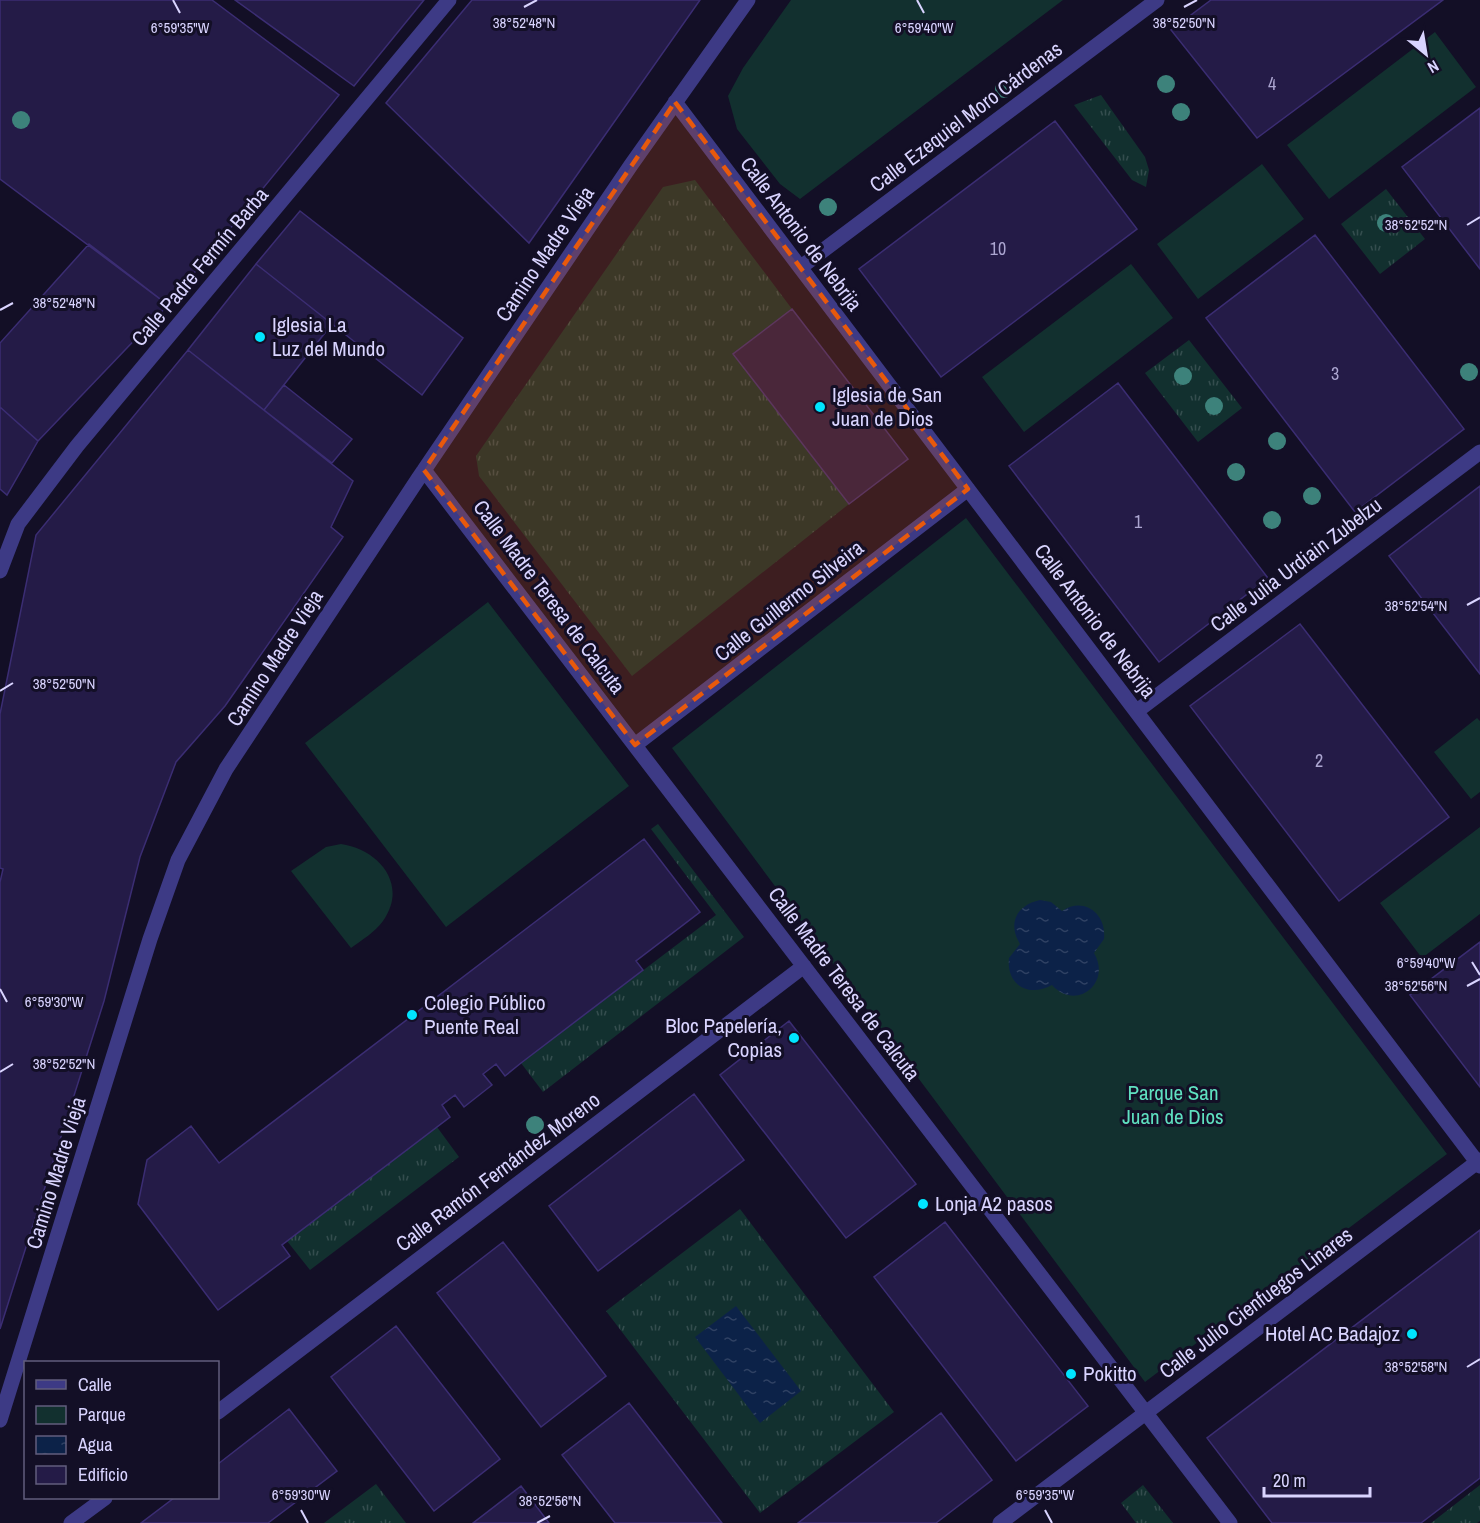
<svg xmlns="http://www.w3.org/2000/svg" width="1480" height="1523" viewBox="0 0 1480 1523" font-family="'Archivo Narrow',sans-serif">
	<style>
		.grass { fill: url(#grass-tufts) }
		.park { fill: #12302f }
		.water { fill: url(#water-ripples) }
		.building { fill: #241b47; stroke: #3b2d73; stroke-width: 1.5 }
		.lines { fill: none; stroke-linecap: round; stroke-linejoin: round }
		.street { stroke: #3d3a85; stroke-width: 15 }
		.tree { fill: #3d827b }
		.marked { fill: #e8590c; fill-opacity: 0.2; stroke: #e8590c; stroke-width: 4.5; stroke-dasharray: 12 8; stroke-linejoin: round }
		.ticks { fill: none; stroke: #d9d4ff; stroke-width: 2 }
		.poi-dot { fill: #00e5ff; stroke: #130f26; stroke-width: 2 }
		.labels { text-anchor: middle; stroke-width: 6; stroke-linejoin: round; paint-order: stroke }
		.number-label { font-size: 18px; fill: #aca6d1 }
		.street-label { font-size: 21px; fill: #d9d4ff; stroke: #130f26 }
		.poi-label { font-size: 21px; fill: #d9d4ff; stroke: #130f26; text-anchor: start }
		.park-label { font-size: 21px; fill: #5fe0c0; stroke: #130f26 }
		.ticks-label { font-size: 15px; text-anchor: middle; fill: #d9d4ff; stroke: #130f26; stroke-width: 6; stroke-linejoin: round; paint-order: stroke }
	</style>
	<defs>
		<pattern id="grass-tufts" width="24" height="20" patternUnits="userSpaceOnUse" patternTransform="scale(1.5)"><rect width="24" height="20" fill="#12302f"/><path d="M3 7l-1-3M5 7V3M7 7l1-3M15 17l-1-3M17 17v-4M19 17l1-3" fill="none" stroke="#344d4e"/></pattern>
		<pattern id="water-ripples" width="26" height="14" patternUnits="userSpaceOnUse" patternTransform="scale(1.5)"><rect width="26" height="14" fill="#0c2248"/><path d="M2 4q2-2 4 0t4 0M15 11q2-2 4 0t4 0" fill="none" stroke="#2f4163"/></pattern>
	</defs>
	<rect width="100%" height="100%" fill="#130f26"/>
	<!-- grass -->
	<path class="grass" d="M1101,95L1145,157L1149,170L1146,187L1132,180L1074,105Z
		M695,180L792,309L734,355L849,504L632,676L479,476L476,456L663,187Z
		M1386,189L1425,239L1380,274L1341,224Z
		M1189,340L1242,408L1198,442L1145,373Z
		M658,824L744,937L543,1092L521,1063L716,915L651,829Z
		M437,1127L459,1157L310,1270L287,1241Z
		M740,1209L894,1412L760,1513L606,1311Z
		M376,1484L406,1523H324Z
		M1143,1485L1173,1523H1136L1121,1503Z
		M1480,1485V1521L1477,1523H1431Z"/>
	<!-- park -->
	<path class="park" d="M791,0H1063L800,199L780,184L737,129L728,96L743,68Z
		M1435,32L1476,87L1329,199L1287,145Z
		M1262,164L1304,219L1198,299L1157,244Z
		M1131,264L1173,318L1024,432L982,377Z
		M966,518L1447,1154L1145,1382L672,748Z
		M488,602L629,786L446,927L305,743Z
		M1477,718L1480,721V792L1471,799L1434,752Z
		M1480,827V914L1422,958L1380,903Z
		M341,844C378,849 409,884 383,921C375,932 362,940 351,948L291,871L326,847Z"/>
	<!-- water -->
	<path class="water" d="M1040,900L1051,902L1062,911C1084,896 1107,914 1104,939L1094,953C1112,983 1076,1012 1052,985C1029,998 1006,985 1009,958L1020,944C1007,923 1017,905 1040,900Z
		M736,1306L801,1391L760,1423L695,1337Z"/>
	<!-- building -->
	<path class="building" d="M0,0H212L339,95L168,305L0,179Z
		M235,0H424L354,86Z
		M472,0H700L529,243L386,103Z
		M1211,0H1443L1257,138L1171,30Z
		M1480,108V269L1402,167Z
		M1055,121L1137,229L941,377L859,269Z
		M300,211L463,338L422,395L256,264Z
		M1315,235L1464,429L1355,512L1206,318Z
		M89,244L168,305L38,441L0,407V343Z
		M256,264L332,324L264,410L188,350Z
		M792,309L908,459L849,504L733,354Z
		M188,350L353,481L331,527L343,537L225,706L176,762L140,857L104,1001L0,1329V882L3,869L0,868V714L36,535Z
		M1118,383L1268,578L1159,662L1009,466Z
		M284,385L352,439L332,463L264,410Z
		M0,407L38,441L7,495L0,489Z
		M1480,486V674L1389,556Z
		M1300,624L1449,817L1339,901L1190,706Z
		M644,839L700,912L636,961L643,970L521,1063L505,1076L496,1064L483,1074L492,1085L464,1107L455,1095L442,1105L450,1117L282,1245L290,1256L218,1310L138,1204L147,1160L191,1126L219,1163Z
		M1480,942V1087L1410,995Z
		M789,1021L916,1184L846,1238L720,1075Z
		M694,1094L744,1160L598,1271L549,1206Z
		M945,1222L1088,1406L1016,1461L874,1277Z
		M1480,1230V1478L1421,1523H1272L1207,1438Z
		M503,1242L606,1376L541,1427L437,1293Z
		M396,1326L500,1459L434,1511L331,1377Z
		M629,1403L722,1523H615L562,1455Z
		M289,1409L337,1471L268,1523H141L174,1498H218V1464Z
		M941,1413L992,1480L936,1523H798Z
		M521,1486L549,1523H473Z"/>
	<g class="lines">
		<!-- street -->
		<path class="street" d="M675,102L1480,1166
			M801,267L1157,0
			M424,470L1230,1523
			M0,571L18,524L77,446L449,0
			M1137,711L1480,452
			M635,745L968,489
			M218,1412L804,966
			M0,1420L150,939L178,860L226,769L418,479L631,165L748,0
			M71,1523L105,1498
			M1000,1523L1480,1160"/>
	</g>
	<!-- trees -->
	<g class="tree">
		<circle cx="1166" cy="84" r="9"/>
		<circle cx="1004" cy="89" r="9"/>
		<circle cx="1181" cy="112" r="9"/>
		<circle cx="21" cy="120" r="9"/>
		<circle cx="828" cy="207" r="9"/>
		<circle cx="1386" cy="223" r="9"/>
		<circle cx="1469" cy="372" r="9"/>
		<circle cx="1183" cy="376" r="9"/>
		<circle cx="1214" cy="406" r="9"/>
		<circle cx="1277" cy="441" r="9"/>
		<circle cx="1236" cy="472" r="9"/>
		<circle cx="1312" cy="496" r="9"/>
		<circle cx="1272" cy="520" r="9"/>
		<circle cx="535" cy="1125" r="9"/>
	</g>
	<!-- marked area -->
	<path class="marked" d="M675,102L968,489L635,745L424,470Z"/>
	<!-- ticks -->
	<path class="ticks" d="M173,0L180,13M917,0L924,13M524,7L537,0M1184,7L1197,0M1467,225L1480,217M0,310L13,303M1467,605L1480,598M0,691L13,683M1472,962L1480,975M1467,986L1480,979M0,989L7,1002M0,1072L13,1064M1467,1367L1480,1359M301,1510L308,1523M1045,1510L1052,1523M537,1523L550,1516"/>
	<!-- markers -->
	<g class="poi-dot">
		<circle cx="260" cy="337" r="6"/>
		<circle cx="820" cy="407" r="6"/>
		<circle cx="412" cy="1015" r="6"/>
		<circle cx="794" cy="1038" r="6"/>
		<circle cx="923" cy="1204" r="6"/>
		<circle cx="1412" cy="1334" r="6"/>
		<circle cx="1071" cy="1374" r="6"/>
	</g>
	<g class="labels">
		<!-- number labels -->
		<g class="number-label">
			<text x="1272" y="90">4</text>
			<text x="998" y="255">10</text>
			<text x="1335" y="380">3</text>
			<text x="1138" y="528">1</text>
			<text x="1319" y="767">2</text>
		</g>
		<!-- street labels -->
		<g class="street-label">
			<text transform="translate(966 117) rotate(-37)" y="7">Calle Ezequiel Moro Cárdenas</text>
			<text transform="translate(801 234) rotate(53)" y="7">Calle Antonio de Nebrija</text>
			<text transform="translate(545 254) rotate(-56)" y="7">Camino Madre Vieja</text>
			<text transform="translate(200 267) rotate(-50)" y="7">Calle Padre Fermín Barba</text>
			<text transform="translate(1296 565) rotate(-37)" y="7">Calle Julia Urdiain Zubelzu</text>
			<text transform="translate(549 597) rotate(53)" y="7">Calle Madre Teresa de Calcuta</text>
			<text transform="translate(789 601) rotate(-38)" y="7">Calle Guillermo Silveira</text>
			<text transform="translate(1095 621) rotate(53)" y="7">Calle Antonio de Nebrija</text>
			<text transform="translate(275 658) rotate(-57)" y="7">Camino Madre Vieja</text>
			<text transform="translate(844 984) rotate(53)" y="7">Calle Madre Teresa de Calcuta</text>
			<text transform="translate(498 1172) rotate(-37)" y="7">Calle Ramón Fernández Moreno</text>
			<text transform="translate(56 1173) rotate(-73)" y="7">Camino Madre Vieja</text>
			<text transform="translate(1256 1303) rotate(-37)" y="7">Calle Julio Cienfuegos Linares</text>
		</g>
		<!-- poi labels -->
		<g class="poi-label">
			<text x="272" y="332">Iglesia La<tspan x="272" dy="24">Luz del Mundo</tspan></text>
			<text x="832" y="402">Iglesia de San<tspan x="832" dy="24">Juan de Dios</tspan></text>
			<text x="424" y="1010">Colegio Público<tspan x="424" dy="24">Puente Real</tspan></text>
			<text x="782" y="1033" text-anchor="end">Bloc Papelería,<tspan x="782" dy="24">Copias</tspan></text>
			<text x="935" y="1211">Lonja A2 pasos</text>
			<text x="1400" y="1341" text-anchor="end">Hotel AC Badajoz</text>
			<text x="1083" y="1381">Pokitto</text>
		</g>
		<!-- park labels -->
		<g class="park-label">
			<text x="1173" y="1100">Parque San<tspan x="1173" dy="24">Juan de Dios</tspan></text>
		</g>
	</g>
	<g class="ticks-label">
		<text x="524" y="28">38°52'48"N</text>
		<text x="1184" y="28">38°52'50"N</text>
		<text x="180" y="33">6°59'35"W</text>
		<text x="924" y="33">6°59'40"W</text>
		<text x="1416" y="230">38°52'52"N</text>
		<text x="64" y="308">38°52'48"N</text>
		<text x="1416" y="611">38°52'54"N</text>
		<text x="64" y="689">38°52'50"N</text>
		<text x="1426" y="968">6°59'40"W</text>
		<text x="1416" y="991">38°52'56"N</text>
		<text x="54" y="1007">6°59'30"W</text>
		<text x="64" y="1069">38°52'52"N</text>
		<text x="1416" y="1372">38°52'58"N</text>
		<text x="301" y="1500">6°59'30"W</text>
		<text x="1045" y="1500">6°59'35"W</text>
		<text x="550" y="1506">38°52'56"N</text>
	</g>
	<!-- legend -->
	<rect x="24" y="1361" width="195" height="138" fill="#130f26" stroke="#625e7d" stroke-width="1.5"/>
	<rect x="36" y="1380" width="30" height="9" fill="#3d3a85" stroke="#625e7d" stroke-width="1.5"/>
	<text x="78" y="1391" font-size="18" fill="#d9d4ff">Calle</text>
	<rect x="36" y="1406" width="30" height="18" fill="#12302f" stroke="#625e7d" stroke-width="1.5"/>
	<text x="78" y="1421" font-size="18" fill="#d9d4ff">Parque</text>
	<rect x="36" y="1436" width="30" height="18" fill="url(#water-ripples)" stroke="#625e7d" stroke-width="1.5"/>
	<text x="78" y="1451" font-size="18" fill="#d9d4ff">Agua</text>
	<rect x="36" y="1466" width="30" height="18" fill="#241b47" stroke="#625e7d" stroke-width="1.5"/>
	<text x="78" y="1481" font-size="18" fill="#d9d4ff">Edificio</text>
	<!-- north arrow -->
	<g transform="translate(1426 54) rotate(150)" stroke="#130f26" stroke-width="4.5" paint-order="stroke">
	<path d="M0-4.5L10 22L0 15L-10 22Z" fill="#d9d4ff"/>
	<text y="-9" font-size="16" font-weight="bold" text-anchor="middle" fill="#d9d4ff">N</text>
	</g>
	<!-- scale -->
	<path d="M1264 1487v9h106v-9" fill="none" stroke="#d9d4ff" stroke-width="3"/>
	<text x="1273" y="1487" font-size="18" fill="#d9d4ff" stroke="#130f26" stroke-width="4.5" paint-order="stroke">20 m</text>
</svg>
